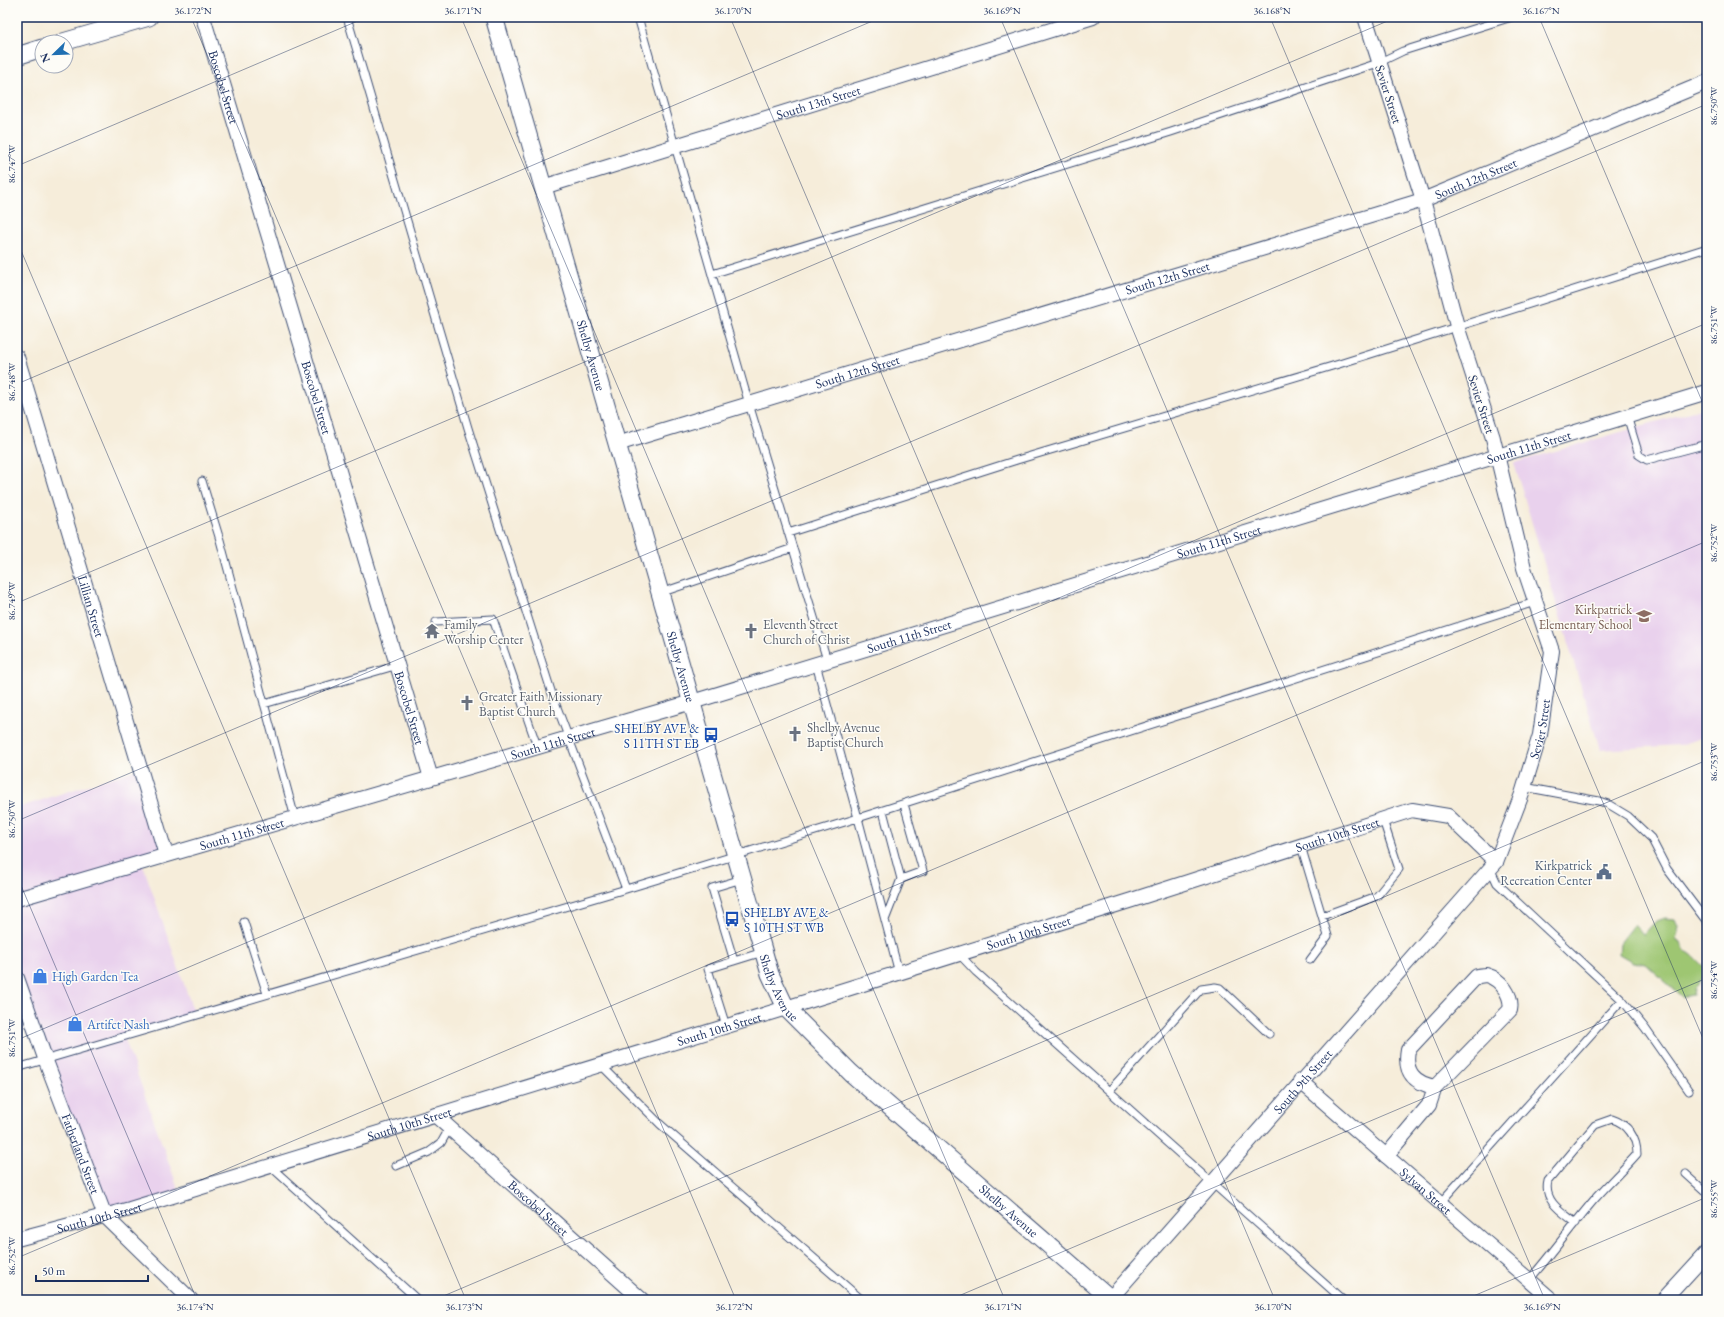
<svg xmlns="http://www.w3.org/2000/svg" width="1724" height="1317" viewBox="0 0 1724 1317" font-family="'EB Garamond',serif">
	<style>
		.built { fill: #e9d1ed }
		.green { fill: #9ec672; stroke: #5c7a68 }
		.lines { fill: none; stroke-linecap: round; stroke-linejoin: round }
		.service-casing { stroke: #3c4c71; stroke-width: 9 }
		.minor-casing { stroke: #3c4c71; stroke-width: 16 }
		.tertiary-casing { stroke: #3c4c71; stroke-width: 19 }
		.service { stroke: #fff; stroke-width: 7 }
		.minor { stroke: #fff; stroke-width: 14 }
		.tertiary { stroke: #fff; stroke-width: 17 }
		.ticks { fill: none; stroke: #1b2f5e; stroke-width: 1; stroke-opacity: 0.45 }
		.labels { text-anchor: middle; stroke-width: 3; stroke-linejoin: round; paint-order: stroke }
		.street-label { font-size: 13px; fill: #1b2f5e; stroke: #fdfcf7 }
		.education-label { font-size: 13px; fill: #785e54; stroke: #fdfcf7; text-anchor: end }
		.worship-label { font-size: 13px; fill: #5b616d; stroke: #fdfcf7; text-anchor: start }
		.transit-label { font-size: 13px; fill: #164399; stroke: #fdfcf7; text-anchor: end }
		.service-label { font-size: 13px; fill: #4e5e75; stroke: #fdfcf7; text-anchor: end }
		.shop-label { font-size: 13px; fill: #366cbe; stroke: #fdfcf7; text-anchor: start }
		.neatline { fill: none; stroke: #1b2f5e; stroke-width: 1.5 }
		.ticks-label { font-size: 10px; text-anchor: middle; fill: #1b2f5e }
	</style>
	<rect width="100%" height="100%" fill="#fdfcf7"/>
	<filter id="ink" filterUnits="userSpaceOnUse"><feTurbulence type="fractalNoise" baseFrequency=".025" numOctaves="2"/><feDisplacementMap in="SourceGraphic" scale="8" xChannelSelector="R" yChannelSelector="G"/><feConvolveMatrix kernelMatrix="1 2 1 2 8 2 1 2 1" color-interpolation-filters="sRGB"/></filter>
	<filter id="wash" filterUnits="userSpaceOnUse"><feTurbulence type="fractalNoise" baseFrequency=".012" numOctaves="4" result="noise"/><feDisplacementMap in="SourceGraphic" scale="16" xChannelSelector="R" yChannelSelector="G"/><feGaussianBlur stdDeviation="0.9" result="paint"/><feColorMatrix in="noise" values="0 0 0 0 0 0 0 0 0 0 0 0 0 0 0 0 0 1.4 0 .05"/><feComposite in="paint" operator="in"/></filter>
	<g filter="url(#wash)">
		<rect width="100%" height="100%" fill="#f6edda"/>
		<!-- built -->
		<path class="built" d="M1707,407V736L1680,745L1600,750L1514,463Z
			M141,768L166,855L142,862L195,1016L124,1037L180,1194L105,1216L17,978V808Z"/>
		<!-- green -->
		<path class="green" d="M1664,918L1676,919L1679,926L1676,939L1681,942L1685,951C1694,954 1698,963 1707,969V974C1701,978 1699,985 1694,989L1693,995L1682,997L1646,964L1633,962L1619,954L1620,943L1634,925L1643,935L1656,921Z"/>
	</g>
	<g filter="url(#ink)">
		<g class="lines">
			<defs>
				<path id="service" d="M347,17L468,428L552,694L626,889
					M638,17L749,404L827,660
					M712,274L1171,132L1378,63L1403,51L1512,17
					M1627,416L1639,455L1647,460L1707,444
					M202,481L220,540L295,818
					M788,533L1017,460L1339,364L1707,248
					M660,593L793,548
					M436,622L493,619L537,746
					M264,704L398,665
					M1524,787L1599,801L1608,804L1628,816L1651,838L1667,869L1707,922
					M883,811L901,879L885,920
					M1301,846L1328,936L1310,960
					M1490,868L1497,883L1622,1000L1645,1028L1689,1091
					M901,879L923,871L904,804
					M1322,916L1377,896L1399,869L1383,820
					M244,922L267,994
					M959,954L976,972L1343,1300
					M734,961L712,888L742,879
					M899,973L858,818L1535,602
					M726,1026L708,969L763,952
					M601,1065L660,1124L862,1300
					M17,1068L626,889L858,818L816,664
					M1110,1090L1201,989L1215,987L1220,988L1269,1034
					M270,1166L418,1300
					M396,1166L429,1152L441,1143L449,1129
					M1686,1174L1707,1193
					M1440,1203L1622,1000
					M1529,1280C1551,1255 1571,1227 1593,1201C1607,1185 1623,1170 1637,1154C1637,1138 1628,1124 1612,1119L1595,1125L1548,1181C1543,1201 1562,1212 1576,1223"/>
				<g id="minor">
					<path id="s1" d="M203,17L431,778"/>
					<path id="s2" d="M543,187L1093,17"/>
					<path id="s3" d="M17,357L166,855"/>
					<path id="s4" d="M617,444L1423,200L1707,82"/>
					<path id="s5" d="M17,899L692,702L1707,392"/>
					<path id="s6" d="M17,978L46,1061L105,1216L191,1300"/>
					<path id="s7" d="M1300,1081L1552,1300"/>
					<path id="s8" d="M435,1115L642,1300"/>
					<path d="M1386,1156L1429,1105L1435,1087L1510,1010C1513,996 1501,979 1486,975C1483,975 1480,976 1477,976L1408,1050C1404,1072 1414,1083 1435,1087"/>
					<path id="s9" d="M17,1239L130,1209L786,1008L1132,900L1412,810L1448,816L1496,862"/>
					<path id="s10" d="M1109,1300L1496,862L1522,794L1540,735L1552,651L1524,568L1493,438L1457,326L1423,200L1365,17"/>
					<path d="M1663,1300L1707,1252"/>
				</g>
				<g id="tertiary">
					<path id="s11" d="M494,17L770,974L786,1008L851,1073L1112,1300"/>
					<path d="M63,42L149,17"/>
					<path d="M17,56L42,48"/>
				</g>
			</defs>
			<!-- service casing -->
			<use href="#service" class="service-casing"/>
			<!-- minor casing -->
			<use href="#minor" class="minor-casing"/>
			<!-- tertiary casing -->
			<use href="#tertiary" class="tertiary-casing"/>
			<!-- service -->
			<use href="#service" class="service"/>
			<!-- minor -->
			<use href="#minor" class="minor"/>
			<!-- tertiary -->
			<use href="#tertiary" class="tertiary"/>
		</g>
	</g>
	<!-- ticks -->
	<path class="ticks" d="M191,17L736,1300M461,17L1005,1300M730,17L1275,1300M1000,17L1545,1300M1270,17L1707,1048M1539,17L1707,413M17,166L367,17M17,241L466,1300M17,384L882,17M17,603L1397,17M17,821L1707,104M17,876L197,1300M17,1040L1707,323M17,1258L1707,541M434,1300L1707,760M949,1300L1707,978M1464,1300L1707,1197"/>
	<!-- icons -->
	<defs>
		<symbol id="school-bare" viewBox="-9 -9 18 18"><path d="M0-5L7-2L0 1L-7-2ZM-4 1L0 2.5L4 1V4Q0 6-4 4Z" fill="#8d6e63" stroke="#fdfcf7" stroke-width="2.5" paint-order="stroke"/></symbol>
		<symbol id="temple-bare" viewBox="-9 -9 18 18"><path d="M0-6L5-2H3V0L6.5 2.5H4V6H1.5V3h-3V6H-4V2.5H-6.5L-3 0V-2H-5Z" fill="#6b7280" stroke="#fdfcf7" stroke-width="2.5" paint-order="stroke"/></symbol>
		<symbol id="church-bare" viewBox="-9 -9 18 18"><path d="M-1.2-6h2.4v3.5h3.3v2.4h-3.3V6h-2.4V-.1h-3.3v-2.4h3.3Z" fill="#6b7280" stroke="#fdfcf7" stroke-width="2.5" paint-order="stroke"/></symbol>
		<symbol id="bus-bare" viewBox="-9 -9 18 18"><path d="M-5-6H5V4H4V6H2V4H-2V6H-4V4H-5ZM-3.5-4V0h7V-4ZM-3.5 1.2v1.5H-2V1.2ZM2 1.2v1.5H3.5V1.2Z" fill="#1a4fb4" stroke="#fdfcf7" stroke-width="2.5" paint-order="stroke"/></symbol>
		<symbol id="civic-bare" viewBox="-9 -9 18 18"><path d="M-.6-6.5H3V-4.5H.6V-3L4-1V1h2V6H-6V1h2V-1L-.6-3ZM-1.2 2.5V6h2.4V2.5Z" fill="#5c6f8a" stroke="#fdfcf7" stroke-width="2.5" paint-order="stroke"/></symbol>
		<symbol id="shop-bare" viewBox="-9 -9 18 18"><path d="M-5-2.5h2.3a2.7 3.5 0 0 1 5.4 0H5L5.5 6h-11ZM-1.5-2.5h3a1.5 2.3 0 0 0-3 0Z" fill="#3f7fe0" stroke="#fdfcf7" stroke-width="2.5" paint-order="stroke"/></symbol>
	</defs>
	<g fill-rule="evenodd">
		<use href="#school-bare" x="1633" y="605" width="22" height="22"/>
		<use href="#temple-bare" x="421" y="620" width="22" height="22"/>
		<use href="#church-bare" x="740" y="620" width="22" height="22"/>
		<use href="#church-bare" x="456" y="692" width="22" height="22"/>
		<use href="#church-bare" x="784" y="723" width="22" height="22"/>
		<use href="#bus-bare" x="700" y="724" width="22" height="22"/>
		<use href="#civic-bare" x="1593" y="861" width="22" height="22"/>
		<use href="#bus-bare" x="721" y="908" width="22" height="22"/>
		<use href="#shop-bare" x="29" y="965" width="22" height="22"/>
		<use href="#shop-bare" x="64" y="1013" width="22" height="22"/>
	</g>
	<g class="labels">
		<!-- street labels -->
		<g class="street-label">
			<text dy="5" stroke="none"><textPath href="#s1" startOffset="73">Boscobel Street</textPath></text>
			<text transform="translate(1389 94) rotate(72)" y="5">Sevier Street</text>
			<text dy="5" stroke="none"><textPath href="#s2" startOffset="288">South 13th Street</textPath></text>
			<text dy="5" stroke="none"><textPath href="#s4" startOffset="899">South 12th Street</textPath></text>
			<text dy="5" stroke="none"><textPath href="#s4" startOffset="575">South 12th Street</textPath></text>
			<text dy="5" stroke="none"><textPath href="#s11" startOffset="352">Shelby Avenue</textPath></text>
			<text dy="5" stroke="none"><textPath href="#s4" startOffset="251">South 12th Street</textPath></text>
			<text dy="5" stroke="none"><textPath href="#s1" startOffset="397">Boscobel Street</textPath></text>
			<text transform="translate(1482 404) rotate(72)" y="5">Sevier Street</text>
			<text dy="5" stroke="none"><textPath href="#s5" startOffset="1578">South 11th Street</textPath></text>
			<text dy="5" stroke="none"><textPath href="#s5" startOffset="1254">South 11th Street</textPath></text>
			<text dy="5" stroke="none"><textPath href="#s3" startOffset="260">Lillian Street</textPath></text>
			<text dy="5" stroke="none"><textPath href="#s5" startOffset="930">South 11th Street</textPath></text>
			<text dy="5" stroke="none"><textPath href="#s11" startOffset="676">Shelby Avenue</textPath></text>
			<text dy="5" stroke="none"><textPath href="#s1" startOffset="721">Boscobel Street</textPath></text>
			<text dy="5" stroke="none"><textPath href="#s10" startOffset="725">Sevier Street</textPath></text>
			<text dy="5" stroke="none"><textPath href="#s5" startOffset="558">South 11th Street</textPath></text>
			<text dy="5" stroke="none"><textPath href="#s5" startOffset="234">South 11th Street</textPath></text>
			<text dy="5" stroke="none"><textPath href="#s9" startOffset="1381">South 10th Street</textPath></text>
			<text dy="5" stroke="none"><textPath href="#s9" startOffset="1057">South 10th Street</textPath></text>
			<text dy="5" stroke="none"><textPath href="#s11" startOffset="1012">Shelby Avenue</textPath></text>
			<text dy="5" stroke="none"><textPath href="#s9" startOffset="733">South 10th Street</textPath></text>
			<text dy="5" stroke="none"><textPath href="#s10" startOffset="292">South 9th Street</textPath></text>
			<text dy="5" stroke="none"><textPath href="#s9" startOffset="409">South 10th Street</textPath></text>
			<text dy="5" stroke="none"><textPath href="#s6" startOffset="187">Fatherland Street</textPath></text>
			<text dy="5" stroke="none"><textPath href="#s7" startOffset="167">Sylvan Street</textPath></text>
			<text dy="5" stroke="none"><textPath href="#s8" startOffset="139">Boscobel Street</textPath></text>
			<text dy="5" stroke="none"><textPath href="#s11" startOffset="1335">Shelby Avenue</textPath></text>
			<text dy="5" stroke="none"><textPath href="#s9" startOffset="85">South 10th Street</textPath></text>
		</g>
		<!-- education labels -->
		<g class="education-label">
			<text x="1632" y="614">Kirkpatrick<tspan x="1632" dy="15">Elementary School</tspan></text>
		</g>
		<!-- worship labels -->
		<g class="worship-label">
			<text x="444" y="629">Family<tspan x="444" dy="15">Worship Center</tspan></text>
			<text x="763" y="629">Eleventh Street<tspan x="763" dy="15">Church of Christ</tspan></text>
			<text x="479" y="701">Greater Faith Missionary<tspan x="479" dy="15">Baptist Church</tspan></text>
			<text x="807" y="732">Shelby Avenue<tspan x="807" dy="15">Baptist Church</tspan></text>
		</g>
		<!-- transit labels -->
		<g class="transit-label">
			<text x="699" y="733">SHELBY AVE &amp;<tspan x="699" dy="15">S 11TH ST EB</tspan></text>
			<text x="744" y="917" text-anchor="start">SHELBY AVE &amp;<tspan x="744" dy="15">S 10TH ST WB</tspan></text>
		</g>
		<!-- service labels -->
		<g class="service-label">
			<text x="1592" y="870">Kirkpatrick<tspan x="1592" dy="15">Recreation Center</tspan></text>
		</g>
		<!-- shop labels -->
		<g class="shop-label">
			<text x="52" y="981">High Garden Tea</text>
			<text x="87" y="1029">Artifct Nash</text>
		</g>
	</g>
	<!-- margin -->
	<rect width="1724" height="1317" fill="none" stroke="#fdfcf7" stroke-width="44"/>
	<!-- north arrow -->
	<g transform="translate(54 54) rotate(247)"><circle r="19" fill="#fdfcf7" stroke="#a3aaba"/>
	<path d="M0-3L7 15L0 10L-7 15Z" fill="#1f6fb2"/>
	<text y="-6" font-size="11" font-weight="bold" text-anchor="middle" fill="#1b2f5e">N</text>
	</g>
	<!-- scale -->
	<path d="M36 1275v6h112v-6" fill="none" stroke="#1b2f5e" stroke-width="2"/>
	<text x="42" y="1275" font-size="12" fill="#1b2f5e" stroke="#fdfcf7" stroke-width="3" paint-order="stroke">50 m</text>
	<rect x="22" y="22" width="1680" height="1273" class="neatline"/>
	<g class="ticks-label">
		<text x="193" y="14">36.172°N</text>
		<text x="463" y="14">36.171°N</text>
		<text x="733" y="14">36.170°N</text>
		<text x="1002" y="14">36.169°N</text>
		<text x="1272" y="14">36.168°N</text>
		<text x="1541" y="14">36.167°N</text>
		<text transform="translate(1713 106) rotate(-90)" y="4">86.750°W</text>
		<text transform="translate(11 164) rotate(-90)" y="4">86.747°W</text>
		<text transform="translate(1713 325) rotate(-90)" y="4">86.751°W</text>
		<text transform="translate(11 382) rotate(-90)" y="4">86.748°W</text>
		<text transform="translate(1713 543) rotate(-90)" y="4">86.752°W</text>
		<text transform="translate(11 601) rotate(-90)" y="4">86.749°W</text>
		<text transform="translate(1713 762) rotate(-90)" y="4">86.753°W</text>
		<text transform="translate(11 819) rotate(-90)" y="4">86.750°W</text>
		<text transform="translate(1713 980) rotate(-90)" y="4">86.754°W</text>
		<text transform="translate(11 1038) rotate(-90)" y="4">86.751°W</text>
		<text transform="translate(1713 1199) rotate(-90)" y="4">86.755°W</text>
		<text transform="translate(11 1256) rotate(-90)" y="4">86.752°W</text>
		<text x="195" y="1310">36.174°N</text>
		<text x="464" y="1310">36.173°N</text>
		<text x="734" y="1310">36.172°N</text>
		<text x="1003" y="1310">36.171°N</text>
		<text x="1273" y="1310">36.170°N</text>
		<text x="1542" y="1310">36.169°N</text>
	</g>
</svg>
